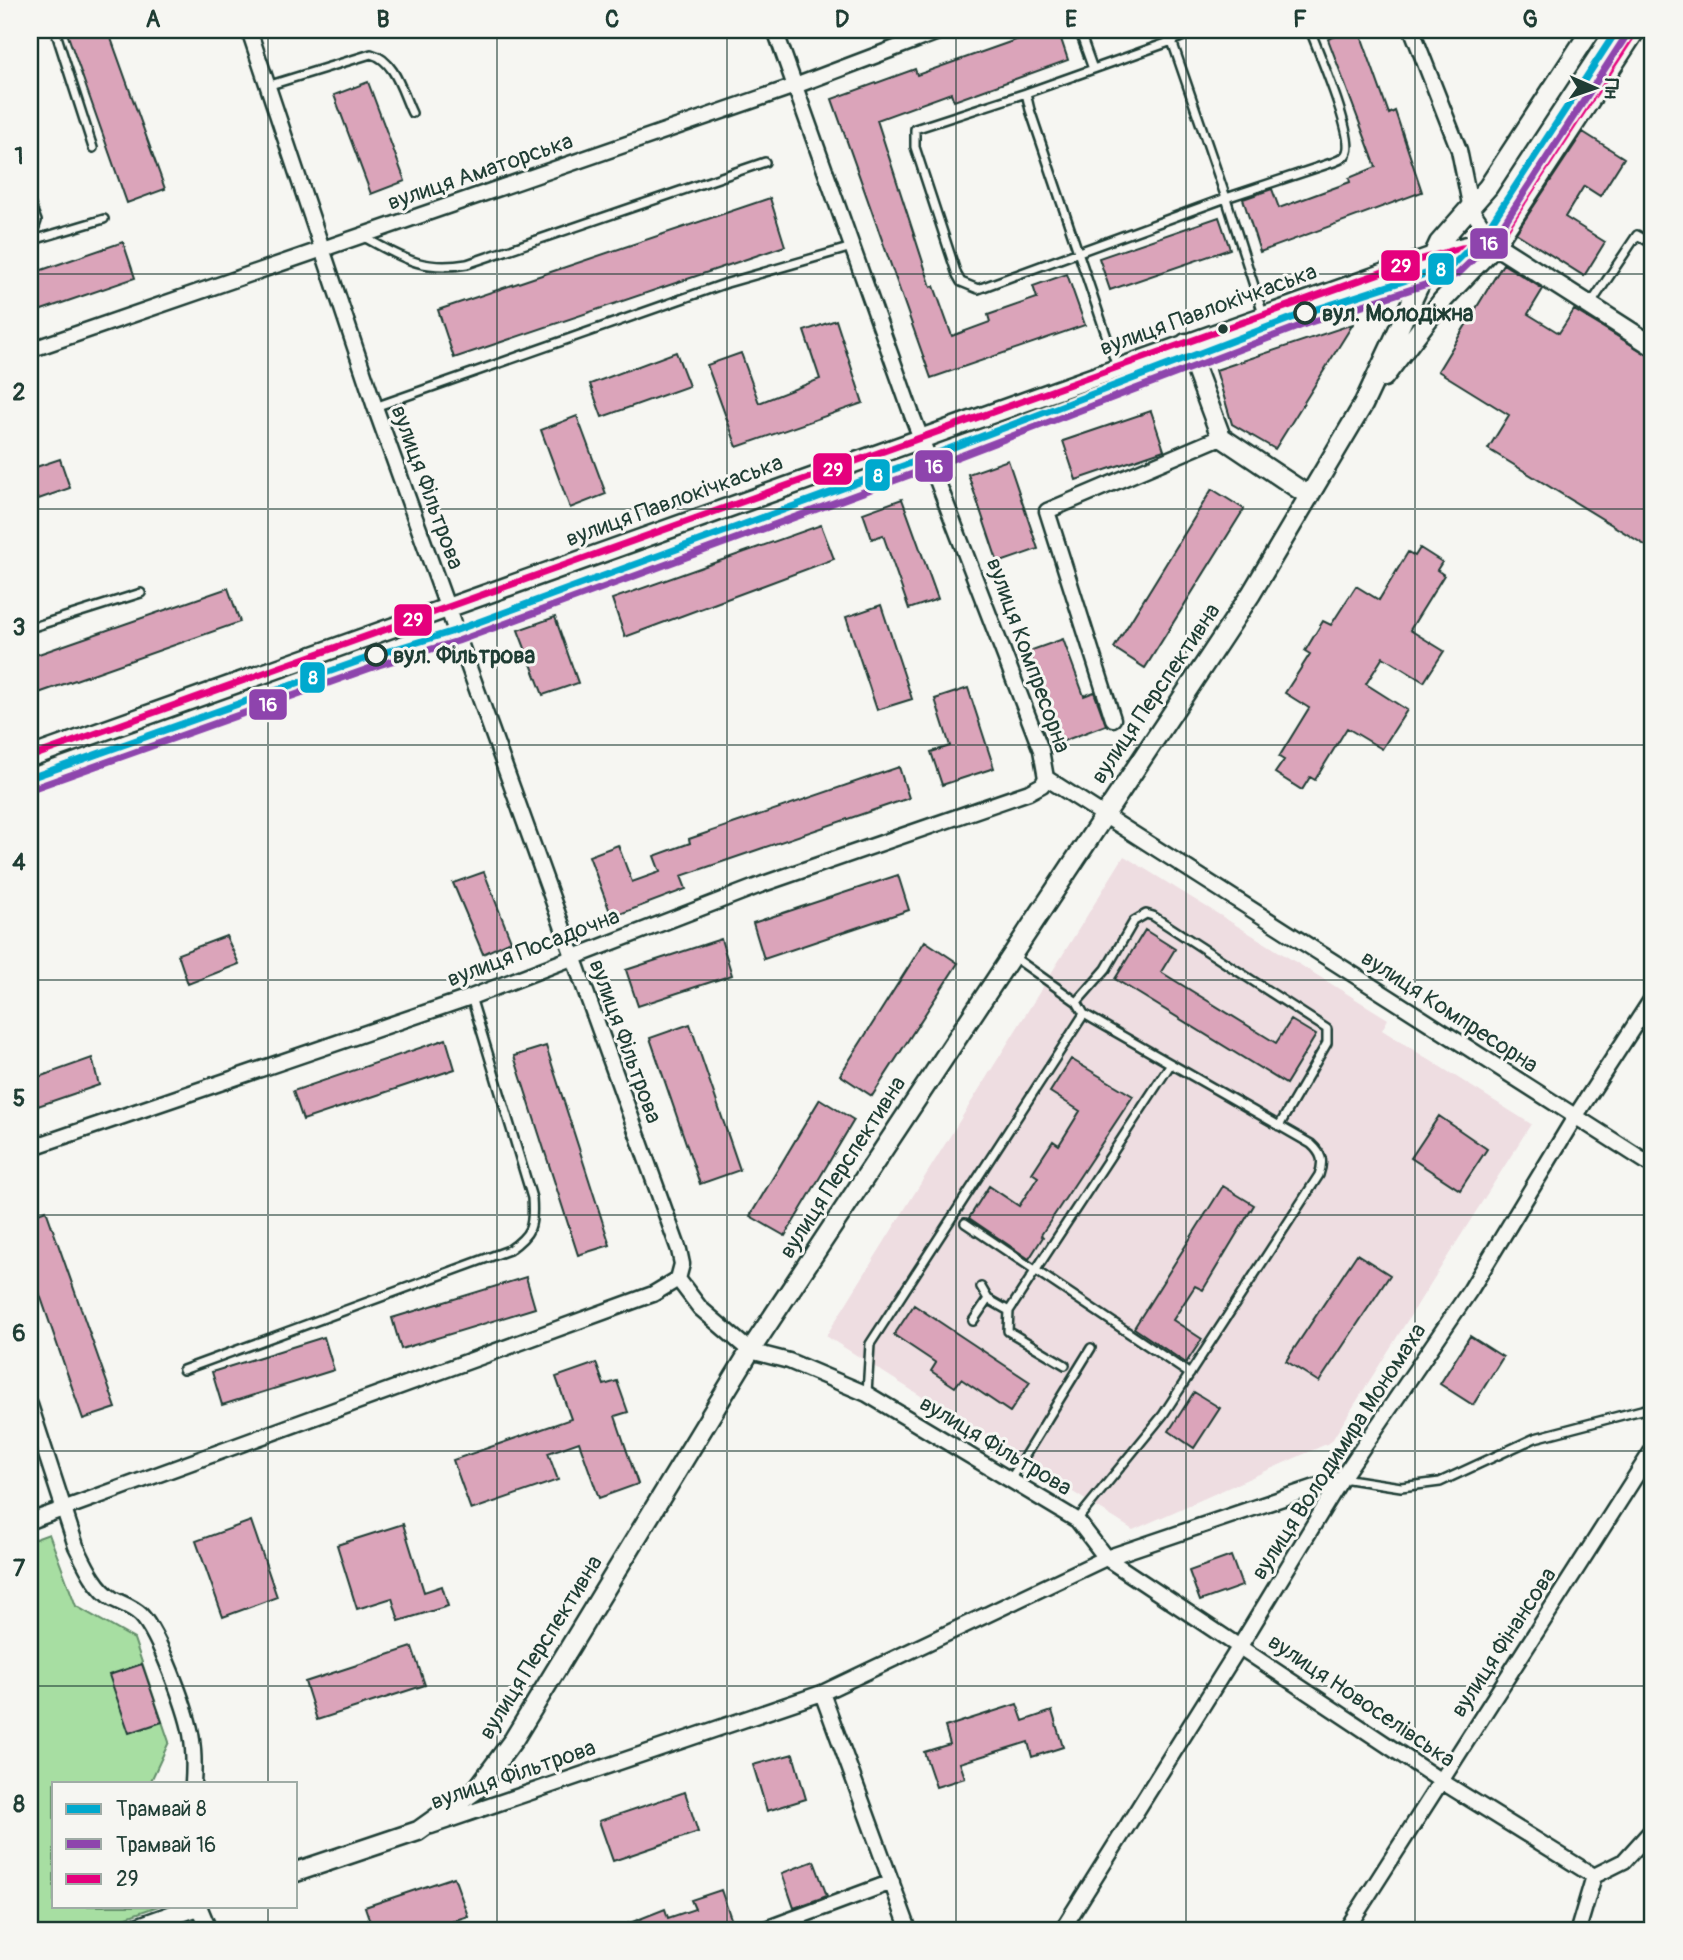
<svg xmlns="http://www.w3.org/2000/svg" width="1683" height="1960" viewBox="0 0 1683 1960" font-family="Pangolin,sans-serif">
	<style>
		.built { fill: #eedde1 }
		.green { fill: #a7dea2; stroke: #638e6b; stroke-width: 2 }
		.building { fill: #dba4ba; stroke: #1f3d34; stroke-width: 2 }
		.lines { fill: none; stroke-linecap: round; stroke-linejoin: round }
		.service-casing { stroke: #1f3d34; stroke-width: 12 }
		.minor-casing { stroke: #1f3d34; stroke-width: 19 }
		.tertiary-casing { stroke: #1f3d34; stroke-width: 23 }
		.service { stroke: #f6f6f2; stroke-width: 7 }
		.minor { stroke: #f6f6f2; stroke-width: 14 }
		.tertiary { stroke: #f6f6f2; stroke-width: 18 }
		.bus-1-casing { stroke: #f6f6f2; stroke-width: 12 }
		.bus-1 { stroke: #e5007d; stroke-width: 7 }
		.tram-1-casing { stroke: #f6f6f2; stroke-width: 12 }
		.tram-2-casing { stroke: #f6f6f2; stroke-width: 12 }
		.tram-1 { stroke: #00a9ce; stroke-width: 7 }
		.tram-2 { stroke: #8e44ad; stroke-width: 7 }
		.grid { fill: none; stroke: #1f3d34; stroke-width: 2; stroke-opacity: 0.55 }
		.stop-dot { fill: #f6f6f2; stroke: #1f3d34; stroke-width: 3.5 }
		.bus-dot { fill: #1f3d34; stroke: #f6f6f2; stroke-width: 2.5 }
		.labels { text-anchor: middle; stroke-width: 6; stroke-linejoin: round; paint-order: stroke }
		.street-label { font-size: 23px; fill: #1f3d34; stroke: #f6f6f2 }
		.stop-label { font-size: 23px; font-weight: bold; fill: #1f3d34; stroke: #f6f6f2; text-anchor: start }
		.line-badge { stroke: #f6f6f2; stroke-width: 2.5 }
		.badge-label { font-size: 19px; text-anchor: middle; font-weight: bold; fill: #fff }
		.neatline { fill: none; stroke: #1f3d34; stroke-width: 2.5 }
		.grid-label { font-size: 23px; text-anchor: middle; font-weight: bold; fill: #1f3d34 }
	</style>
	<rect width="100%" height="100%" fill="#f6f6f2"/>
	<filter id="ink" filterUnits="userSpaceOnUse"><feTurbulence type="fractalNoise" baseFrequency=".0143" numOctaves="2"/><feDisplacementMap in="SourceGraphic" scale="14" xChannelSelector="R" yChannelSelector="G"/><feConvolveMatrix kernelMatrix="1 2 1 2 8 2 1 2 1" color-interpolation-filters="sRGB"/></filter>
	<g filter="url(#ink)">
		<!-- built -->
		<path class="built" d="M1124,856L1388,1019L1382,1030L1531,1124L1331,1442L1133,1530L826,1336Z"/>
		<!-- green -->
		<path class="green" d="M49,1534L76,1606L134,1639L169,1742L150,1783H54V1906H158L90,1930H30V1541Z"/>
		<!-- building -->
		<path class="building" d="M66,30H108L165,189L127,203Z
			M1044,30H1058L1068,60L954,101L951,93L877,120L931,287L934,286L952,336L990,322L988,315L1037,298L1033,286L1067,274L1085,325L931,378L832,99L915,69L917,75Z
			M1352,30H1359L1389,114L1395,111L1422,192L1260,252L1243,199L1272,189L1279,208L1350,182L1349,178L1376,167L1328,39Z
			M368,82L405,181L371,194L334,95Z
			M1583,132L1624,158L1600,196L1584,186L1565,217L1605,242L1584,276L1516,233Z
			M770,198L785,246L454,358L438,310Z
			M1219,217L1230,249L1110,290L1099,258Z
			M123,242L135,278L30,314V274Z
			M1503,264L1543,289L1528,314L1559,333L1574,310L1653,358V550L1488,449L1509,415L1438,371Z
			M836,320L863,403L737,447L707,365L741,353L759,403L820,379L804,331Z
			M1353,324L1275,449L1232,424L1216,370Z
			M676,352L689,386L602,417L590,384Z
			M1151,411L1164,450L1076,480L1063,441Z
			M577,416L606,494L570,508L541,430Z
			M60,459L70,488L30,502V469Z
			M1008,460L1038,549L998,563L968,474Z
			M1212,489L1244,509L1145,668L1114,648Z
			M902,499L938,599L909,609L883,535L872,539L863,513Z
			M821,525L834,559L625,637L612,599Z
			M1420,548L1442,562L1437,570L1444,575L1410,630L1444,651L1424,682L1383,657L1366,684L1407,710L1382,749L1347,728L1315,780L1310,777L1302,790L1275,773L1284,760L1279,757L1309,708L1285,693L1310,654L1305,651L1323,621L1331,625L1356,586L1379,600L1408,552L1415,556Z
			M228,588L240,622L30,696V657Z
			M881,605L912,699L877,710L846,617Z
			M555,617L578,683L543,695L518,630Z
			M1063,639L1084,696L1094,692L1106,725L1061,742L1029,651Z
			M968,688L994,768L942,785L931,752L950,746L935,699Z
			M899,767L909,798L681,876L686,889L612,917L589,856L618,845L632,882L660,872L654,856L690,843L689,839Z
			M484,872L511,941L483,954L453,883Z
			M898,875L909,910L764,959L753,923Z
			M1145,930L1175,949L1161,972L1276,1043L1291,1020L1316,1035L1286,1084L1115,979Z
			M226,936L239,964L188,984L178,954Z
			M721,939L732,975L638,1006L626,970Z
			M925,941L958,963L872,1096L840,1075Z
			M690,1024L740,1170L700,1184L650,1038Z
			M446,1039L455,1069L303,1120L293,1091Z
			M546,1046L610,1245L578,1255L514,1056Z
			M92,1058L99,1085L38,1106L30,1080Z
			M1071,1059L1133,1096L1041,1235L1043,1237L1029,1259L969,1218L989,1186L1019,1206L1038,1177L1032,1173L1053,1141L1059,1145L1080,1111L1050,1092Z
			M820,1099L854,1120L785,1236L750,1216Z
			M1439,1116L1487,1149L1460,1190L1411,1158Z
			M1223,1186L1254,1205L1203,1290L1195,1286L1173,1320L1202,1339L1186,1363L1134,1328Z
			M46,1210L116,1408L83,1419L30,1266V1216Z
			M1357,1254L1390,1275L1319,1382L1286,1361Z
			M526,1277L535,1308L401,1349L392,1318Z
			M914,1305L1030,1382L1010,1412L961,1379L955,1387L931,1371L936,1363L894,1335Z
			M1470,1336L1503,1357L1473,1405L1440,1384Z
			M324,1337L334,1370L222,1405L212,1372Z
			M596,1363L604,1385L617,1381L628,1412L615,1416L638,1484L599,1498L579,1442L548,1453L558,1480L471,1510L453,1460L571,1419L556,1377Z
			M1194,1392L1220,1408L1194,1448L1169,1431Z
			M251,1521L277,1597L223,1617L196,1541Z
			M403,1524L424,1592L442,1586L448,1606L399,1621L392,1598L357,1609L337,1545Z
			M1231,1556L1242,1586L1200,1601L1189,1571Z
			M412,1647L425,1685L317,1720L305,1682Z
			M142,1664L162,1722L129,1733L109,1675Z
			M1017,1704L1023,1721L1052,1711L1063,1747L1032,1757L1028,1742L960,1763L965,1778L936,1787L924,1752L950,1744L945,1727Z
			M793,1754L806,1799L767,1811L753,1765Z
			M685,1792L698,1832L613,1861L599,1821Z
			M814,1861L827,1896L794,1908L782,1873Z
			M454,1877L468,1916L425,1930H373L365,1907Z
			M721,1890L735,1930H612L665,1909L668,1918L695,1909L691,1900Z"/>
		<g class="lines">
			<defs>
				<path id="service" d="M55,30L93,148
					M1079,30L1093,69
					M1172,41L1198,30
					M267,86L371,54C395,60 402,92 412,113
					M1026,93L1172,41L1226,198L978,289L961,282L957,275L915,147V129L1026,93L1030,110L1117,367
					M30,203L37,221L30,241
					M362,236C401,257 421,272 467,264L765,162
					M30,241L104,219
					M1590,305L1637,235L1653,244
					M1263,314L1226,198L1334,162C1339,160 1345,158 1347,152C1354,136 1318,50 1310,30
					M375,407L727,283L852,247
					M30,628L141,593
					M1077,1002L1106,969L1134,921L1146,914L1153,916L1327,1029V1043L1279,1126
					M965,1223L1190,1374
					M981,1287L988,1299L1009,1311
					M973,1321L988,1299
					M1065,1365L1008,1331L1009,1311L1170,1065
					M183,1370L509,1250C532,1234 534,1226 532,1198L471,997
					M867,1393L870,1344L1084,1014L1077,1002L1011,955
					M1342,1478L1401,1487L1440,1482L1535,1438L1653,1407
					M1010,1480L1091,1348
					M1077,1520L1163,1415L1319,1175C1324,1161 1322,1154 1311,1144L1084,1014"/>
				<path id="minor" d="M249,30L375,407L679,1250L682,1264L678,1279L700,1308L750,1351L789,1361L867,1394L1077,1520L1106,1558L822,1693L431,1826
					M775,30L912,415L1041,750L1046,778L1653,1166
					M1412,30L1459,150L1471,209L1495,245
					M30,350L795,86L943,30
					M1113,719L1047,511L1221,437
					M30,1148L471,997L763,884L1029,792L1042,785L1046,778
					M30,1405L76,1546C85,1564 95,1588 113,1599C123,1604 133,1607 141,1615C159,1634 186,1708 191,1734C194,1750 194,1768 193,1783
					M30,1521L653,1294L678,1279
					M1106,1558L1441,1781L1594,1876
					M1106,1558L1342,1478
					M822,1693L909,1930
					M199,1906L209,1930
					M763,1930L892,1882
					M1062,1930L1240,1646L1342,1478L1471,1289L1575,1117L1653,997
					M1346,1930L1653,1449
					M1578,1930L1594,1876L1624,1861L1653,1829"/>
				<path id="tertiary" d="M1186,343L1221,437L1309,496
					M1384,377L1442,301L1495,245L1636,30
					M30,757L1447,251L1476,244L1495,245L1653,346
					M296,1872L418,1831L477,1789L514,1739L750,1351L1251,594L1363,405L1439,243L1488,187L1591,30
					M131,1930L198,1906"/>
			</defs>
			<!-- service casing -->
			<use href="#service" class="service-casing"/>
			<!-- minor casing -->
			<use href="#minor" class="minor-casing"/>
			<!-- tertiary casing -->
			<use href="#tertiary" class="tertiary-casing"/>
			<!-- service -->
			<use href="#service" class="service"/>
			<!-- minor -->
			<use href="#minor" class="minor"/>
			<!-- tertiary -->
			<use href="#tertiary" class="tertiary"/>
			<defs>
				<path id="bus-1" d="M30,757L1408,263L1461,248L1495,245L1636,30"/>
			</defs>
			<!-- bus-1 casing -->
			<use href="#bus-1" class="bus-1-casing"/>
			<!-- bus-1 -->
			<use href="#bus-1" class="bus-1"/>
			<defs>
				<path id="tram-1" d="M30,778L376,655L454,631L930,456L1305,313L1453,265L1485,233L1617,30"/>
				<path id="tram-2" d="M34,788L379,665L458,641L934,466L1308,323L1458,274L1494,239L1626,36"/>
			</defs>
			<!-- tram-1 casing -->
			<use href="#tram-1" class="tram-1-casing"/>
			<!-- tram-2 casing -->
			<use href="#tram-2" class="tram-2-casing"/>
			<!-- tram-1 -->
			<use href="#tram-1" class="tram-1"/>
			<!-- tram-2 -->
			<use href="#tram-2" class="tram-2"/>
		</g>
	</g>
	<!-- grid -->
	<path class="grid" d="M268,30V1783M497,30V1930M727,30V1930M956,30V1930M1186,30V1930M1415,30V1930M30,274H1653M30,509H1653M30,745H1653M30,980H1653M30,1215H1653M30,1451H1653M30,1686H1653M268,1906V1930"/>
	<!-- markers -->
	<g class="stop-dot">
		<circle cx="1305" cy="313" r="10"/>
		<circle cx="376" cy="655" r="10"/>
	</g>
	<circle class="bus-dot" cx="1223" cy="329" r="6"/>
	<g class="labels">
		<!-- street labels -->
		<g class="street-label">
			<text transform="translate(480 171) rotate(-19)" y="8">вулиця Аматорська</text>
			<text transform="translate(1208 309) rotate(-20)" y="8">вулиця Павлокічкаська</text>
			<text transform="translate(428 487) rotate(70)" y="8">вулиця Фільтрова</text>
			<text transform="translate(674 500) rotate(-20)" y="8">вулиця Павлокічкаська</text>
			<text transform="translate(1029 655) rotate(70)" y="8">вулиця Компресорна</text>
			<text transform="translate(1155 693) rotate(-56)" y="8">вулиця Перспективна</text>
			<text transform="translate(533 947) rotate(-21)" y="8">вулиця Посадочна</text>
			<text transform="translate(1450 1011) rotate(33)" y="8">вулиця Компресорна</text>
			<text transform="translate(626 1041) rotate(70)" y="8">вулиця Фільтрова</text>
			<text transform="translate(842 1167) rotate(-57)" y="8">вулиця Перспективна</text>
			<text transform="translate(996 1445) rotate(31)" y="8">вулиця Фільтрова</text>
			<text transform="translate(1338 1451) rotate(-57)" y="8">вулиця Володимира Мономаха</text>
			<text transform="translate(1503 1642) rotate(-57)" y="8">вулиця Фінансова</text>
			<text transform="translate(540 1647) rotate(-58)" y="8">вулиця Перспективна</text>
			<text transform="translate(1362 1700) rotate(34)" y="8">вулиця Новоселівська</text>
			<text transform="translate(513 1774) rotate(-19)" y="8">вулиця Фільтрова</text>
		</g>
		<!-- stop labels -->
		<g class="stop-label">
			<text x="1322" y="321">вул. Молодіжна</text>
			<text x="393" y="663">вул. Фільтрова</text>
		</g>
	</g>
	<g class="line-badge">
		<rect x="1469" y="227" width="40" height="33" rx="7" fill="#8e44ad"/>
		<rect x="1380" y="249" width="41" height="33" rx="7" fill="#e5007d"/>
		<rect x="1427" y="252" width="28" height="34" rx="7" fill="#00a9ce"/>
		<rect x="914" y="449" width="40" height="34" rx="7" fill="#8e44ad"/>
		<rect x="812" y="452" width="41" height="34" rx="7" fill="#e5007d"/>
		<rect x="864" y="458" width="27" height="34" rx="7" fill="#00a9ce"/>
		<rect x="393" y="603" width="40" height="34" rx="7" fill="#e5007d"/>
		<rect x="299" y="661" width="27" height="33" rx="7" fill="#00a9ce"/>
		<rect x="248" y="688" width="40" height="33" rx="7" fill="#8e44ad"/>
	</g>
	<g class="badge-label">
		<text x="1489" y="250">16</text>
		<text x="1401" y="272">29</text>
		<text x="1441" y="276">8</text>
		<text x="934" y="473">16</text>
		<text x="833" y="476">29</text>
		<text x="878" y="482">8</text>
		<text x="413" y="626">29</text>
		<text x="313" y="684">8</text>
		<text x="268" y="711">16</text>
	</g>
	<!-- margin -->
	<rect width="1683" height="1960" fill="none" stroke="#f6f6f2" stroke-width="77"/>
	<!-- legend -->
	<rect x="52" y="1782" width="245" height="126" fill="#f6f6f2" stroke="#a0aca6" stroke-width="2"/>
	<rect x="66" y="1804" width="35" height="10" fill="#00a9ce" stroke="#a0aca6" stroke-width="2"/>
	<text x="116" y="1816" font-size="21" fill="#1f3d34">Трамвай 8</text>
	<rect x="66" y="1839" width="35" height="10" fill="#8e44ad" stroke="#a0aca6" stroke-width="2"/>
	<text x="116" y="1852" font-size="21" fill="#1f3d34">Трамвай 16</text>
	<rect x="66" y="1874" width="35" height="10" fill="#e5007d" stroke="#a0aca6" stroke-width="2"/>
	<text x="116" y="1886" font-size="21" fill="#1f3d34">29</text>
	<!-- north arrow -->
	<g transform="translate(1595 88) rotate(92)" stroke="#f6f6f2" stroke-width="5" paint-order="stroke">
	<path d="M0-5L12 26L0 18L-12 26Z" fill="#1f3d34"/>
	<text y="-10" font-size="19" font-weight="bold" text-anchor="middle" fill="#1f3d34">Пн</text>
	</g>
	<rect x="38" y="38" width="1606" height="1884" class="neatline"/>
	<g class="grid-label">
		<text x="153" y="27">A</text>
		<text x="383" y="27">B</text>
		<text x="612" y="27">C</text>
		<text x="842" y="27">D</text>
		<text x="1071" y="27">E</text>
		<text x="1300" y="27">F</text>
		<text x="1530" y="27">G</text>
		<text x="19" y="164">1</text>
		<text x="19" y="400">2</text>
		<text x="19" y="635">3</text>
		<text x="19" y="870">4</text>
		<text x="19" y="1106">5</text>
		<text x="19" y="1341">6</text>
		<text x="19" y="1576">7</text>
		<text x="19" y="1812">8</text>
	</g>
</svg>
